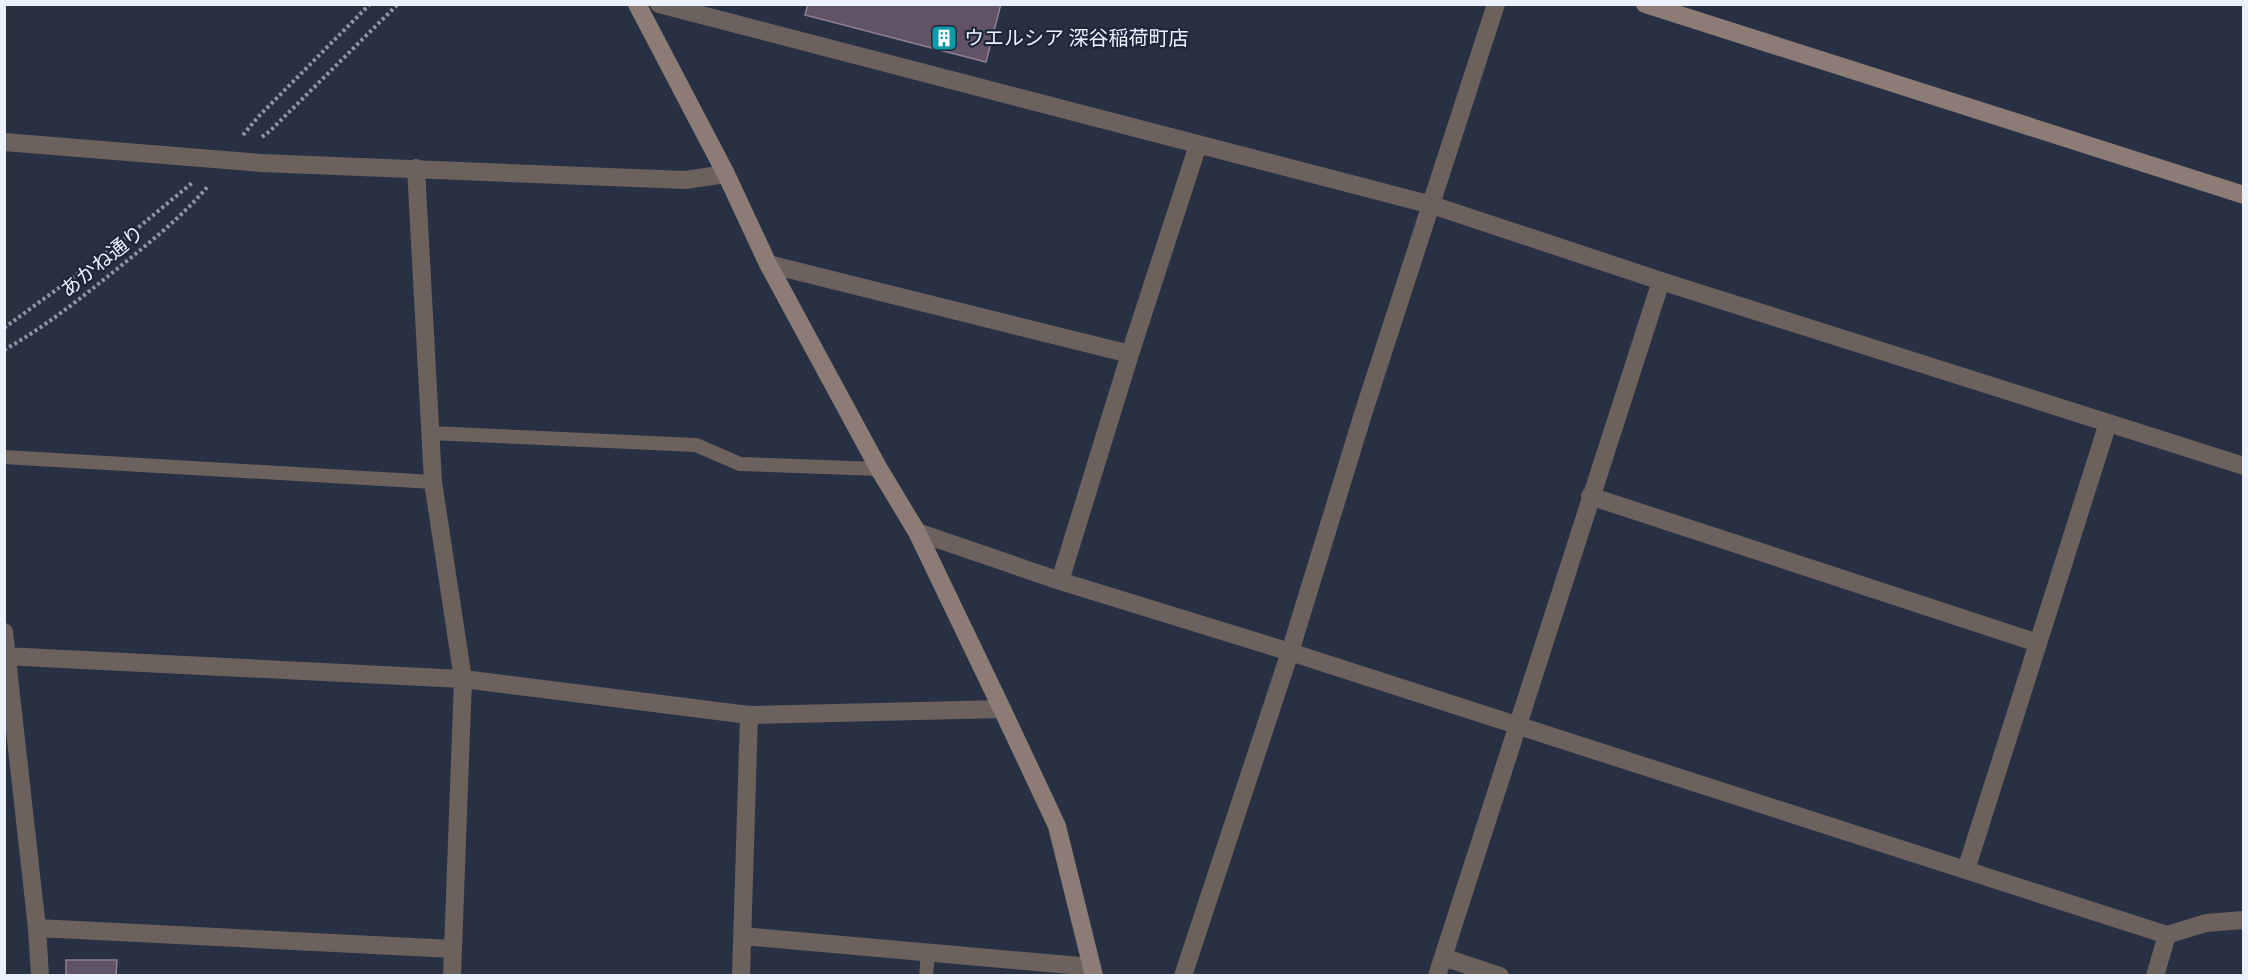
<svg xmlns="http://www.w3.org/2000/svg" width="2248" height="980" viewBox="0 0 2248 980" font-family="'Exo 2','Noto Sans JP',sans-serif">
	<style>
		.building { fill: #615265; stroke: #8f7f94; stroke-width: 1.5 }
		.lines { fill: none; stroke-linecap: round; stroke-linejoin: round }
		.path { stroke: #8e96a5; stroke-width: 4; stroke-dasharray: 3 3; stroke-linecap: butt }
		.lane { stroke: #6c615d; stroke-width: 14 }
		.street { stroke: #6c615d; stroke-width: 18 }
		.secondary { stroke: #8d7c75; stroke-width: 18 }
		.labels { text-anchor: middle; stroke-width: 4.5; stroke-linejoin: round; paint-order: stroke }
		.poi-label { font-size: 20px; fill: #ebf2fe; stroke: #1d2739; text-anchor: start }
		.street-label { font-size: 20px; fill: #ebf2fe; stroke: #1d2739 }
	</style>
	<rect width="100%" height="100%" fill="#273143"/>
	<!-- building -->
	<path class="building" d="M808,4H1001L986,62L805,15Z
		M66,960H117L116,976H66Z"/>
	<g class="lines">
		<!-- path -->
		<path class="path" d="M243,135L258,117L370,4
			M262,137L270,131L398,4
			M4,328L116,246L192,183
			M4,350C45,327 81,298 117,269C149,243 182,217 209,185"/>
		<!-- lane -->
		<path class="lane" d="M430,433L696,445L740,464L879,469
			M4,457L433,482
			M926,976L928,953"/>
		<!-- street -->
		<path class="street" d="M659,4L1432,205L1661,281L2244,466
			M4,142L261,163L685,180L726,174
			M416,168L433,482L463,679L452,976
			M768,264L1130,354
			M1590,496L2038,643
			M917,532L1060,581L1290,652L2167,935L2206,923L2244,920
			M1060,581L1130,354L1198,145
			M4,632L37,928L40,976
			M4,656L463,679L749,715L1002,709
			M1966,870L2108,423
			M37,928L453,949
			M742,936L1092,967
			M1443,957L1500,976
			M741,976L749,715
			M1183,976L1290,652L1363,414L1496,4
			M1437,976L1661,281
			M2155,976L2167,935"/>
		<!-- secondary -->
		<path class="secondary" d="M637,4L726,174L768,264L879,469L917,532L1002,709L1057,826L1094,976
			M1645,4L2244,195"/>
	</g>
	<!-- icons -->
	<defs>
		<symbol id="building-square" viewBox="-11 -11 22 22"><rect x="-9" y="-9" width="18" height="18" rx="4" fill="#0f9aa8" stroke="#1d2739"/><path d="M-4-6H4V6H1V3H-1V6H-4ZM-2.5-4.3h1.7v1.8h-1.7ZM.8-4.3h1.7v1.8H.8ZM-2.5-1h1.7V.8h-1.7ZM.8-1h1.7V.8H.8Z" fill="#fff"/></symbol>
	</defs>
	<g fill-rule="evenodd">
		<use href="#building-square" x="929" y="23" width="30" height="30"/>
	</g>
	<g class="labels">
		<!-- poi labels -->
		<g class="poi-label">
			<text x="964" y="45">ウエルシア 深谷稲荷町店</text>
		</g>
		<!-- street labels -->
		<g class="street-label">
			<text transform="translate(102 261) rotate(-39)" y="7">あかね通り</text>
		</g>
	</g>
	<!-- border -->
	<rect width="2248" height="980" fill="none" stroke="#ebf2fe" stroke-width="12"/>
</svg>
